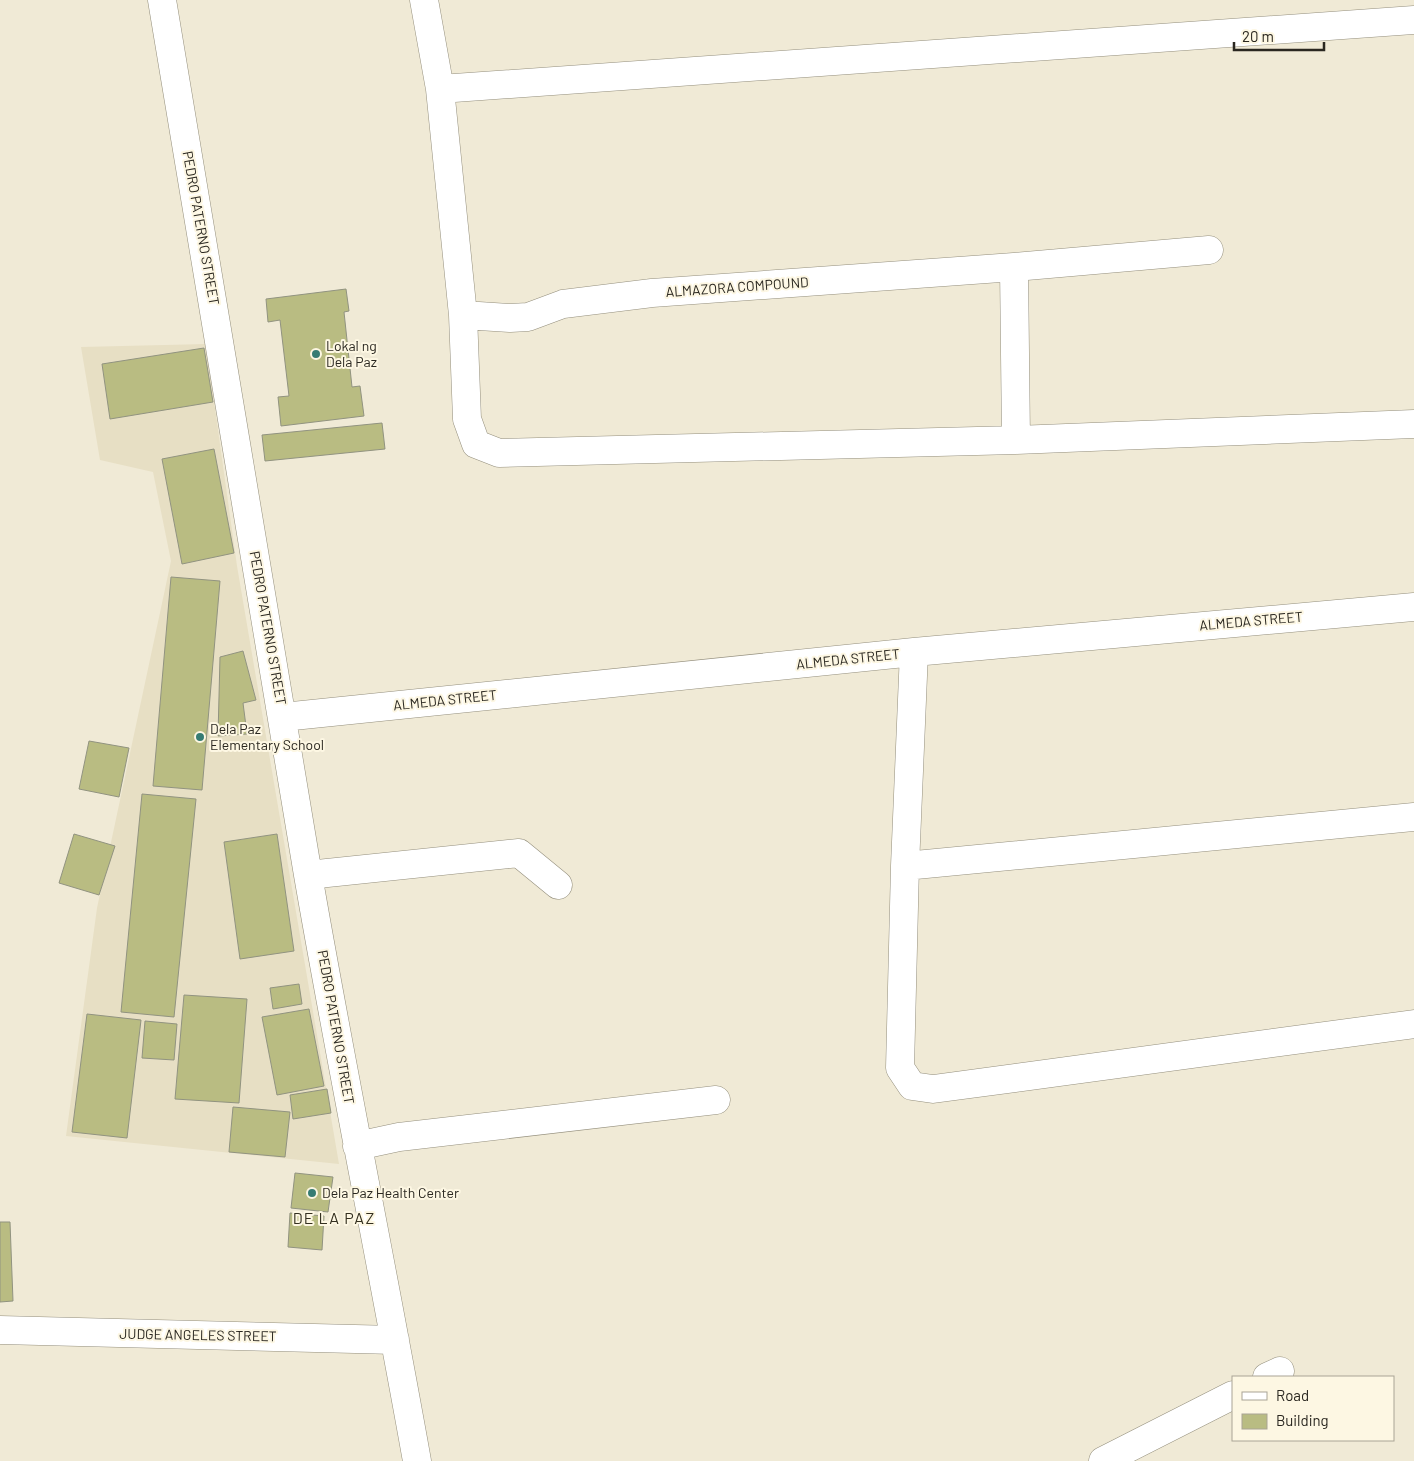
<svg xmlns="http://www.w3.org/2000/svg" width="1414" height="1461" viewBox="0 0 1414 1461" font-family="Barlow,sans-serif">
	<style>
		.built { fill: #e7dfc4 }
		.building { fill: #b9bc82; stroke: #919380 }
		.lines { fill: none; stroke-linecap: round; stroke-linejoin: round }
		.minor-casing { stroke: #948f7d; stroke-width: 29 }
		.minor { stroke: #fff; stroke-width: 28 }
		.poi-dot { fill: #367c73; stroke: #fdf7e3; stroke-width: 2 }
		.labels { text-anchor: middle; stroke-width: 4; stroke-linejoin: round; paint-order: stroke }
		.street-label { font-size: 14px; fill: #2a2720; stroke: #fdf7e3 }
		.poi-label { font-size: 14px; fill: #2a2720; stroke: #fdf7e3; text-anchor: start }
		.quarter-label { font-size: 16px; letter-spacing: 1px; fill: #343020; stroke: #fdf7e3 }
	</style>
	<rect width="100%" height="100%" fill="#f0ead6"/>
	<!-- built -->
	<path class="built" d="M206,344L237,566L339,1164L66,1136L97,908L171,561L153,472L100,460L81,347Z"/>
	<!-- building -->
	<path class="building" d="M346,289L349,311L344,312L352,387L360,386L364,416L281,426L278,397L289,396L280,320L268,322L266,299Z
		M204,348L213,402L110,419L102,364Z
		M382,423L385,449L265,461L262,435Z
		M214,449L234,553L182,564L162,459Z
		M171,577L220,581L202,790L153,786Z
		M243,651L256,700L243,703L247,734L218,736L220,657Z
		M89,741L129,748L119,797L79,789Z
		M142,794L196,799L174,1017L121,1012Z
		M74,834L115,846L99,895L59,883Z
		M277,834L294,951L240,959L224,842Z
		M299,984L302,1004L273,1009L270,988Z
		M184,995L247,999L239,1103L175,1099Z
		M309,1009L324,1086L277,1095L262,1017Z
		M87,1014L141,1020L127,1138L72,1132Z
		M145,1021L177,1024L174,1060L142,1058Z
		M327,1089L331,1113L293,1119L290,1095Z
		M233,1107L290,1112L285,1157L229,1152Z
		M295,1173L333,1177L328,1212L291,1208Z
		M290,1213L324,1216L322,1250L288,1247Z
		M0,1222H10L13,1301L0,1302Z"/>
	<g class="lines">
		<defs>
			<path id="minor" d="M162,0C211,292 259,583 308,875C342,1071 382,1265 417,1461
				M424,0L440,89L463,315L467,419L476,444L499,453L1016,440L1414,424
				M440,89L1414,20
				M1014,267L1016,440
				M463,315L510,318L528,317L563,304L652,293L1014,267L1209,250
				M914,652L905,866L900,1068L912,1086L933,1089L1414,1024
				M283,717L914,652L1414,607
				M905,866L1414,817
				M308,875L519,853L558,885
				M357,1146L399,1137L716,1100
				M0,1330L395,1340
				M1267,1377L1280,1371
				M1103,1461L1233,1395"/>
		</defs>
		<!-- minor casing -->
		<use href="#minor" class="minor-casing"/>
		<!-- minor -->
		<use href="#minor" class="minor"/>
	</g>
	<!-- markers -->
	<g class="poi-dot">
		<circle cx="316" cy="354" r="5"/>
		<circle cx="200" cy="737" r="5"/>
		<circle cx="312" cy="1193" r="5"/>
	</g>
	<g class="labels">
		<!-- street labels -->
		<g class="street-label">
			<text transform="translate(201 228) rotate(80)" y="5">PEDRO PATERNO STREET</text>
			<text transform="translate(737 287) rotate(-4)" y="5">ALMAZORA COMPOUND</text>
			<text transform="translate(1251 621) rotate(-5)" y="5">ALMEDA STREET</text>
			<text transform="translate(268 628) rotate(80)" y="5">PEDRO PATERNO STREET</text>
			<text transform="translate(848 659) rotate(-6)" y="5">ALMEDA STREET</text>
			<text transform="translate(445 700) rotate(-6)" y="5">ALMEDA STREET</text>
			<text transform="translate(336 1027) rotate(80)" y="5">PEDRO PATERNO STREET</text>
			<text transform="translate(198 1335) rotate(1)" y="5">JUDGE ANGELES STREET</text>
		</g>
		<!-- poi labels -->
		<g class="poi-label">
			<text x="326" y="351">Lokal ng<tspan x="326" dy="16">Dela Paz</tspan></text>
			<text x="210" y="734">Dela Paz<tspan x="210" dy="16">Elementary School</tspan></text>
			<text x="322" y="1198">Dela Paz Health Center</text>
		</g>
		<!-- quarter labels -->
		<g class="quarter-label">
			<text x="334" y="1224">DE LA PAZ</text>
		</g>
	</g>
	<!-- legend -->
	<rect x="1232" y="1376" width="162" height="65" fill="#fdf7e3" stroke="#a9a495"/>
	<rect x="1242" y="1392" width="25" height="8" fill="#ffffff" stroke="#a9a495"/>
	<text x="1276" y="1401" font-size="15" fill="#2a2720">Road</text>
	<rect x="1242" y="1414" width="25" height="15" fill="#b9bc82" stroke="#a9a495"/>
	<text x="1276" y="1426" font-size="15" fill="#2a2720">Building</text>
	<!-- scale -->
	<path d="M1234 42v8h90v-8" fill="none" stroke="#2a2720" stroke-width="2.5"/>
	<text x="1242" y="42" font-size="15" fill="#2a2720" stroke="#fdf7e3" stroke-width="4" paint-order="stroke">20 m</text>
</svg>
